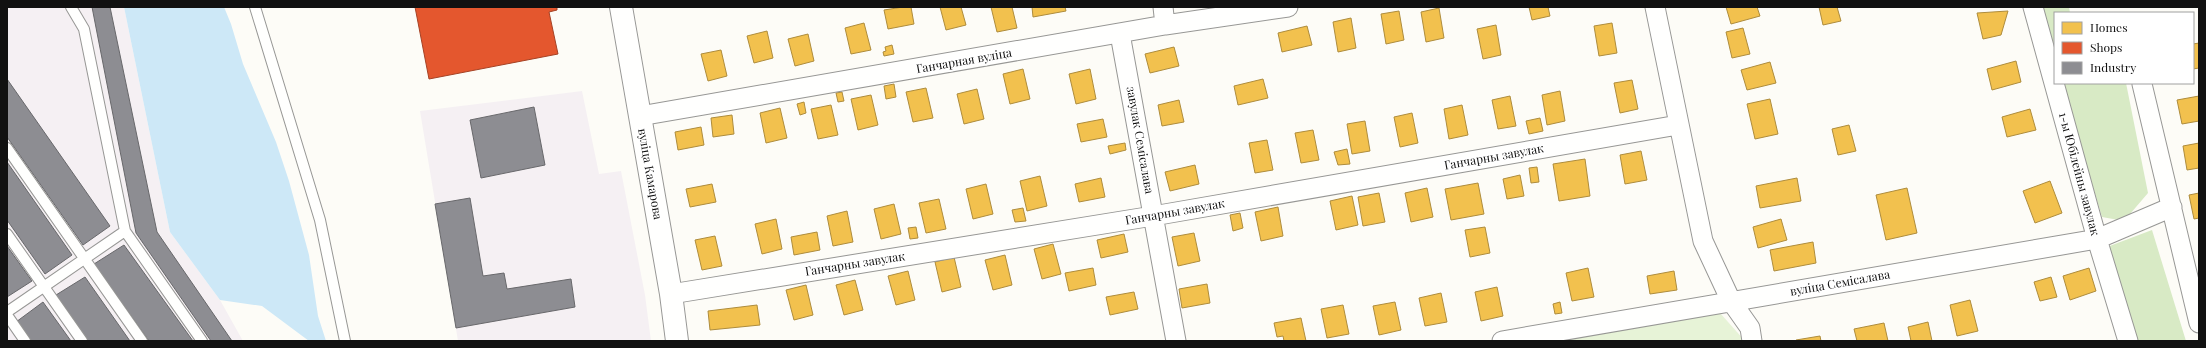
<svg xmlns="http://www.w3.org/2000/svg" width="2206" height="348" viewBox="0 0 2206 348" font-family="'Playfair Display',serif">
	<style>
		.industrial { fill: #f5f0f3 }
		.green { fill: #e7f3d7 }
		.forest { fill: #d8eac5 }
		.water { fill: #cde8f7 }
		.homes { fill: #f2c14e; stroke: #ae8c3c }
		.shops { fill: #e4572e; stroke: #a54225 }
		.industry { fill: #8d8d92; stroke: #68686b }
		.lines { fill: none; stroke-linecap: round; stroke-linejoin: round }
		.service-casing { stroke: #979795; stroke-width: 12 }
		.minor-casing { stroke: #979795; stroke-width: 21 }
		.tertiary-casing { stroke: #979795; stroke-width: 24 }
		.service { stroke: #fffffe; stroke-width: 10 }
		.minor { stroke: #fffffe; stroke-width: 19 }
		.tertiary { stroke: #fffffe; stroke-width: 22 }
		.labels { text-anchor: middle; stroke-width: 4; stroke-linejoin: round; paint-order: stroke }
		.street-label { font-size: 12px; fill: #111; stroke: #fff }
	</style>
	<rect width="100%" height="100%" fill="#fdfcf7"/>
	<!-- industrial -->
	<path class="industrial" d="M7,7H124L170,232L220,300L243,341H7Z
		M582,91L599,174L621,171L645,295L651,341H458L420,111Z"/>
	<!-- green -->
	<path class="green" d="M1720,313L1745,341H1553Z"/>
	<!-- forest -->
	<path class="forest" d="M2039,7H2069L2070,13H2055V60Z
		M2062,83H2126L2148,193L2124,221L2102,217Z
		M2152,230L2186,341H2136L2107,247Z"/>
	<!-- water -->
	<path class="water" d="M124,7H224L231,24L243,64L276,142L289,181L309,255L318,316L326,341H309L262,306L220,300L170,232Z"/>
	<!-- homes -->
	<path class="homes" d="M903,7H911L914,24L888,29L884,10Z
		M940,7H961L966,25L946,30Z
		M991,7H1012L1017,28L997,32Z
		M1032,7H1065L1066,11L1033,17Z
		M1529,7H1548L1550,16L1532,20Z
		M1726,7H1757L1760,16L1731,24Z
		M1819,7H1837L1841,21L1823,25Z
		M1439,8L1444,38L1426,42L1421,12Z
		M1399,11L1404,40L1386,44L1381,14Z
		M2008,11L2001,35L1983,39L1977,13Z
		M1351,18L1356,48L1338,52L1333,22Z
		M864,23L871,50L851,54L845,28Z
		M1612,23L1617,53L1599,56L1594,26Z
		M1496,25L1501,55L1483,59L1477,29Z
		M1307,26L1312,45L1282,52L1278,33Z
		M1743,28L1750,54L1732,58L1726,32Z
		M767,31L773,58L754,63L747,36Z
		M808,34L814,61L795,66L788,39Z
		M2199,43V68L2193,69V44Z
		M892,45L894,54L884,56L883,52L886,51L885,47Z
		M1174,47L1179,66L1150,73L1145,54Z
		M721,50L727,76L708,81L701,54Z
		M2016,61L2021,82L1992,90L1987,69Z
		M1770,62L1776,83L1747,90L1741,70Z
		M1023,69L1030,99L1010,104L1003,74Z
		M1090,69L1096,99L1076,104L1069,74Z
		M1263,79L1268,98L1238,105L1234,86Z
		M1632,80L1638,109L1620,113L1614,83Z
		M894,84L896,97L886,99L884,86Z
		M926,88L933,118L913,122L906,92Z
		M977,89L984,119L964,124L957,94Z
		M1560,91L1565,121L1547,125L1542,95Z
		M842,92L844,101L838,102L836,93Z
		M871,95L878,125L858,130L851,99Z
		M1510,96L1516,126L1498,129L1492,100Z
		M2199,96V121L2182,124L2177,100Z
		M1770,99L1778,134L1755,139L1747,104Z
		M1179,100L1184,122L1162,126L1158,105Z
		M804,102L806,113L800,115L797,104Z
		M831,105L838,135L818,139L811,109Z
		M1462,105L1468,135L1449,139L1444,109Z
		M780,108L787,138L766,143L760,113Z
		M2030,109L2036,130L2007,137L2002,117Z
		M1412,113L1418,143L1400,147L1394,117Z
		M732,115L734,134L713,137L711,118Z
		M1540,118L1543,131L1529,134L1526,121Z
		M1103,119L1107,137L1081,142L1077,124Z
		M1365,121L1370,151L1352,154L1347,124Z
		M1849,125L1856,151L1838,155L1832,129Z
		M701,127L704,145L678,150L675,132Z
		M1313,130L1319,160L1301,163L1295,133Z
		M1267,140L1273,170L1255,173L1249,143Z
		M1125,143L1126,150L1110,154L1108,146Z
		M2199,143V168L2187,170L2183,146Z
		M1347,149L1350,164L1338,165L1334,152Z
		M1641,151L1647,180L1625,184L1620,155Z
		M1585,159L1590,196L1559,201L1553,164Z
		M1195,165L1199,184L1170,191L1165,172Z
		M1537,167L1539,182L1531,183L1529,168Z
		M1520,175L1524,196L1507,199L1503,179Z
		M1040,176L1047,206L1027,211L1020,181Z
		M1101,178L1105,197L1079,202L1075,184Z
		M1797,178L1801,201L1760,208L1756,186Z
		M2050,181L2062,213L2035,223L2023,191Z
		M1478,183L1484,214L1451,220L1445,189Z
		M712,184L716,202L690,207L686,189Z
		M986,184L993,214L973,219L966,189Z
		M1427,188L1433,217L1411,222L1405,193Z
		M1907,188L1917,233L1886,240L1876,195Z
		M1379,193L1385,222L1363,226L1358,197Z
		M2199,193V218L2194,219L2189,195Z
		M1352,196L1358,225L1336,230L1330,201Z
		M939,199L946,229L926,233L919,203Z
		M894,204L901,234L881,239L874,209Z
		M1278,207L1283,236L1261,241L1255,212Z
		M1023,208L1026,221L1015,222L1012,210Z
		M847,211L853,242L833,246L827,216Z
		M1240,213L1243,228L1233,231L1230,215Z
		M776,219L782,249L762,254L755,224Z
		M1781,219L1787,240L1758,248L1753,227Z
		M916,227L918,238L910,239L908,228Z
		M1485,227L1490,253L1470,257L1465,230Z
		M817,232L820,250L794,255L791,237Z
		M1194,233L1200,261L1178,266L1172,237Z
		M1124,234L1128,252L1101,258L1097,240Z
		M715,236L722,266L702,270L695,240Z
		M1813,242L1816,263L1774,271L1770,250Z
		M1053,244L1061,274L1042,279L1034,249Z
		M1005,255L1012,285L993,290L985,260Z
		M954,257L961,287L942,292L935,262Z
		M1093,268L1096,285L1069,291L1065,273Z
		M1588,268L1594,297L1572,301L1566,273Z
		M2089,268L2096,291L2070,300L2063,276Z
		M908,271L915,300L896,305L888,276Z
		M1674,271L1677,290L1650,294L1647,276Z
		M2051,277L2057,297L2040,301L2034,282Z
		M855,280L863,310L844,315L836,285Z
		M1207,284L1210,303L1182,308L1179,289Z
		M806,285L813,315L794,320L786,290Z
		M1497,287L1503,316L1481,321L1475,292Z
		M1134,292L1138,309L1110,315L1106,297Z
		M1441,293L1447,322L1425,326L1419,298Z
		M1970,300L1978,331L1957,336L1950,305Z
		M1395,302L1401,330L1379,335L1373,306Z
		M1560,302L1562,313L1555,314L1553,304Z
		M757,305L760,325L710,330L708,311Z
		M1343,305L1349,334L1327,338L1321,309Z
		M1301,318L1306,341H1284L1283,336L1277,337L1274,323Z
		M1928,322L1932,341H1911L1908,327Z
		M1884,323L1888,341H1857L1854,329Z
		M1820,336L1821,341H1796V340Z"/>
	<!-- shops -->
	<path class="shops" d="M415,7H557V10L549,12L558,54L429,79Z"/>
	<!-- industry -->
	<path class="industry" d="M92,7H110L157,232L232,341H211L136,233Z
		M7,79L110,226L83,245L7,137Z
		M534,107L545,165L481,178L470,120Z
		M7,162L72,255L45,274L7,220Z
		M470,198L483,276L504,273L507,289L571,279L575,307L456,328L435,204Z
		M124,245L193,341H149L94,264Z
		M7,246L32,281L7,297Z
		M85,277L130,341H88L56,295Z
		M43,302L71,341H29L16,322Z"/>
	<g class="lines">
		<defs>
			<path id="service" d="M71,7L84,29L125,231L202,341
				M255,7L320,220L345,341
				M7,148L142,341
				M7,234L82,341
				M7,312L125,231
				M7,315L25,341"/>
			<path id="minor" d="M1163,7L1165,25
				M1655,7L1703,241L1731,301L1750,328L1752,341
				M2033,7L2097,239L2128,341
				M1120,34L1176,341
				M2142,84L2199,323
				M640,116L1165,25L1288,7
				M671,294L1153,216L1678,125
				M1502,341L2097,239L2172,207"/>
			<path id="tertiary" d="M621,7L671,294L677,341"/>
		</defs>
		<!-- service casing -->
		<use href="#service" class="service-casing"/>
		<!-- minor casing -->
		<use href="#minor" class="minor-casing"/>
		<!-- tertiary casing -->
		<use href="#tertiary" class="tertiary-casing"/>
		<!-- service -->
		<use href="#service" class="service"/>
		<!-- minor -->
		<use href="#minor" class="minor"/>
		<!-- tertiary -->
		<use href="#tertiary" class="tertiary"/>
	</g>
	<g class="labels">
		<!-- street labels -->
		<g class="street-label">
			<text transform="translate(964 61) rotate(-10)" y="4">Ганчарная вуліца</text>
			<text transform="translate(1140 140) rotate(80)" y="4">завулак Семісалава</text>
			<text transform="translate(1494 157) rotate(-10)" y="4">Ганчарны завулак</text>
			<text transform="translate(650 174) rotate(80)" y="4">вуліца Камарова</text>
			<text transform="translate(2079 174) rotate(75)" y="4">1-ы Юбілейны завулак</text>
			<text transform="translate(1175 212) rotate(-10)" y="4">Ганчарны завулак</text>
			<text transform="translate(855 264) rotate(-9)" y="4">Ганчарны завулак</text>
			<text transform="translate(1840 283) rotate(-10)" y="4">вуліца Семісалава</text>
		</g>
	</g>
	<!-- border -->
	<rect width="2206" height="348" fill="none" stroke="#111111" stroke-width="16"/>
	<!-- legend -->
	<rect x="2054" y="12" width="140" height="72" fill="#ffffff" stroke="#a0a0a0"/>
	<rect x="2062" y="22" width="20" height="12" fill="#f2c14e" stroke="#a0a0a0"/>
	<text x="2090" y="32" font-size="12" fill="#111111">Homes</text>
	<rect x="2062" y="42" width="20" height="12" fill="#e4572e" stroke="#a0a0a0"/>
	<text x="2090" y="52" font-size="12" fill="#111111">Shops</text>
	<rect x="2062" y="62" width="20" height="12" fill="#8d8d92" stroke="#a0a0a0"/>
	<text x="2090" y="72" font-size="12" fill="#111111">Industry</text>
</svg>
